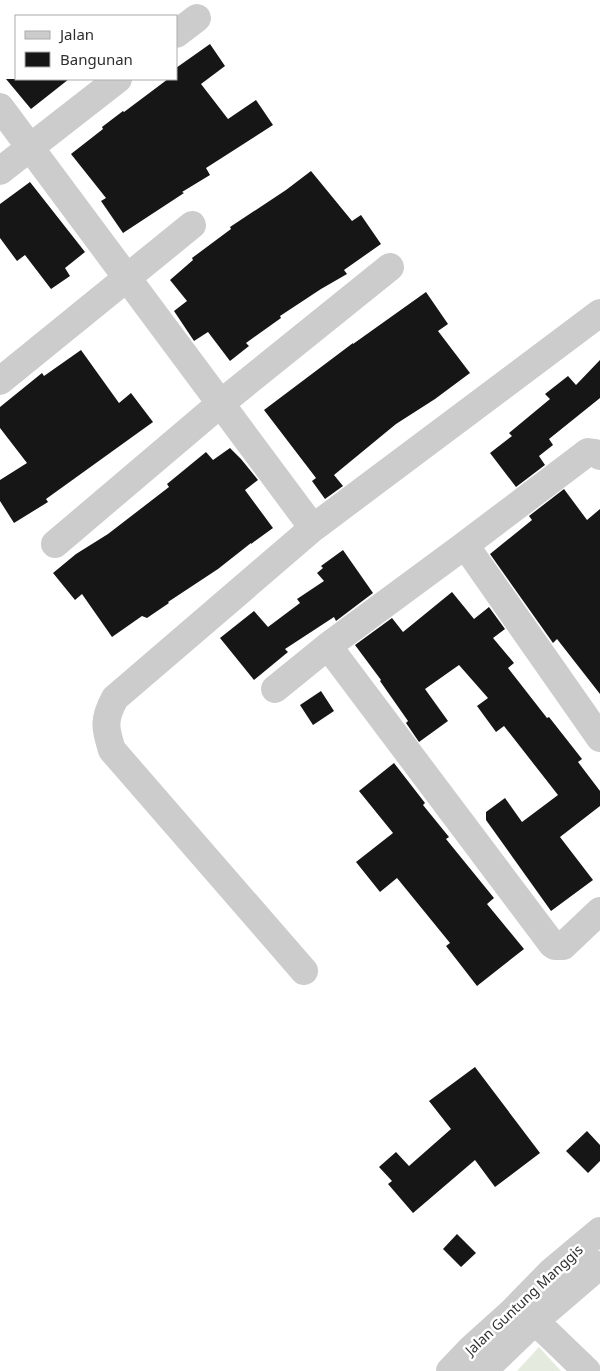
<svg xmlns="http://www.w3.org/2000/svg" width="600" height="1371" viewBox="0 0 600 1371" font-family="'Noto Sans',sans-serif">
	<style>
		.green { fill: #e5eade }
		.building { fill: #161616 }
		.lines { fill: none; stroke-linecap: round; stroke-linejoin: round }
		.minor { stroke: #ccc; stroke-width: 28 }
		.labels { text-anchor: middle; stroke-width: 5; stroke-linejoin: round; paint-order: stroke }
		.street-label { font-size: 14px; fill: #2f2f2f; stroke: #fff }
	</style>
	<rect width="100%" height="100%" fill="#fff"/>
	<!-- green -->
	<path class="green" d="M539,1347L561,1371H517Z"/>
	<!-- building -->
	<path class="building" d="M210,44L225,66L201,84L228,119L256,100L273,125L206,168L210,175L182,192L184,193L123,233L101,201L106,198L71,154L103,129L102,127L123,111L124,112L168,79H176V68Z
		M6,79H69L31,109Z
		M311,171L352,221L361,215L381,244L344,270L347,274L321,289L280,316L281,318L246,343L249,346L230,361L208,332L194,341L174,311L187,301L170,280L193,260L192,258L231,229L230,227L286,190Z
		M30,182L85,252L65,268L70,276L51,289L25,255L17,261L0,238V204Z
		M426,292L448,324L438,331L470,373L435,399L396,424L334,475L343,486L325,499L312,481L316,478L264,410L353,343V344Z
		M81,350L119,403L131,393L153,422L46,499L48,502L14,523L0,501V480L27,463L0,428V407L42,373L44,376Z
		M600,360V398L549,439L553,445L539,456L545,465L516,487L490,453L512,436L509,433L550,399L545,394L568,376L576,385Z
		M230,448L241,459L258,480L245,490L273,528L251,544V543L218,569L168,602L169,603L147,618L142,616L112,637L82,594L75,600L53,573L76,554L108,534L169,487L167,484L206,452L213,460Z
		M564,489L587,520L600,509V694L557,639L553,643L490,554L532,520L529,516Z
		M343,550L373,593L336,621L334,617L285,649L288,652L254,680L220,638L254,611L268,627L300,603L297,599L324,581L317,573L323,568L321,566Z
		M452,592L474,619L489,607L505,629L493,638L514,663L508,668L547,718L549,717L582,759L578,762L600,791V806L560,837L593,880L551,911L486,820V812L505,798L522,822L558,795L504,726L496,732L477,706L488,698L459,665L425,689L448,721L419,742L406,723L408,721L380,681L381,680L355,645L392,618L403,632Z
		M321,691L334,711L313,725L300,705Z
		M394,763L425,803L423,805L449,837L446,839L494,898L487,904L524,949L477,986L446,946L450,943L397,878L380,892L356,862L393,833L359,791Z
		M475,1067L540,1153L495,1187L475,1160L413,1213L388,1184L392,1181L379,1167L396,1152L409,1166L451,1129L429,1101Z
		M587,1131L600,1145V1161L588,1173L566,1151Z
		M457,1234L476,1253L461,1267L443,1249Z"/>
	<g class="lines">
		<!-- minor -->
		<path class="minor" d="M176,34L197,18
			M0,107L313,528
			M0,171L118,79
			M0,381L192,225
			M55,544L220,404L390,267
			M465,545L588,452L595,453L600,456
			M328,646L552,944L555,946H563L600,911
			M275,689L328,646L465,545L600,738
			M304,971L112,750C105,728 103,720 115,698L313,528L600,313
			M535,1321L587,1371
			M450,1371L471,1349L511,1313L551,1272L600,1231
			M483,1371L535,1321L600,1265"/>
	</g>
	<g class="labels">
		<!-- street labels -->
		<g class="street-label">
			<text transform="translate(524 1300) rotate(-43)" y="5">Jalan Guntung Manggis</text>
		</g>
	</g>
	<!-- legend -->
	<rect x="15" y="15" width="162" height="65" fill="#ffffff" stroke="#acacac"/>
	<rect x="25" y="31" width="25" height="8" fill="#cccccc" stroke="#acacac"/>
	<text x="60" y="40" font-size="15" fill="#2f2f2f">Jalan</text>
	<rect x="25" y="52" width="25" height="15" fill="#161616" stroke="#acacac"/>
	<text x="60" y="65" font-size="15" fill="#2f2f2f">Bangunan</text>
</svg>
